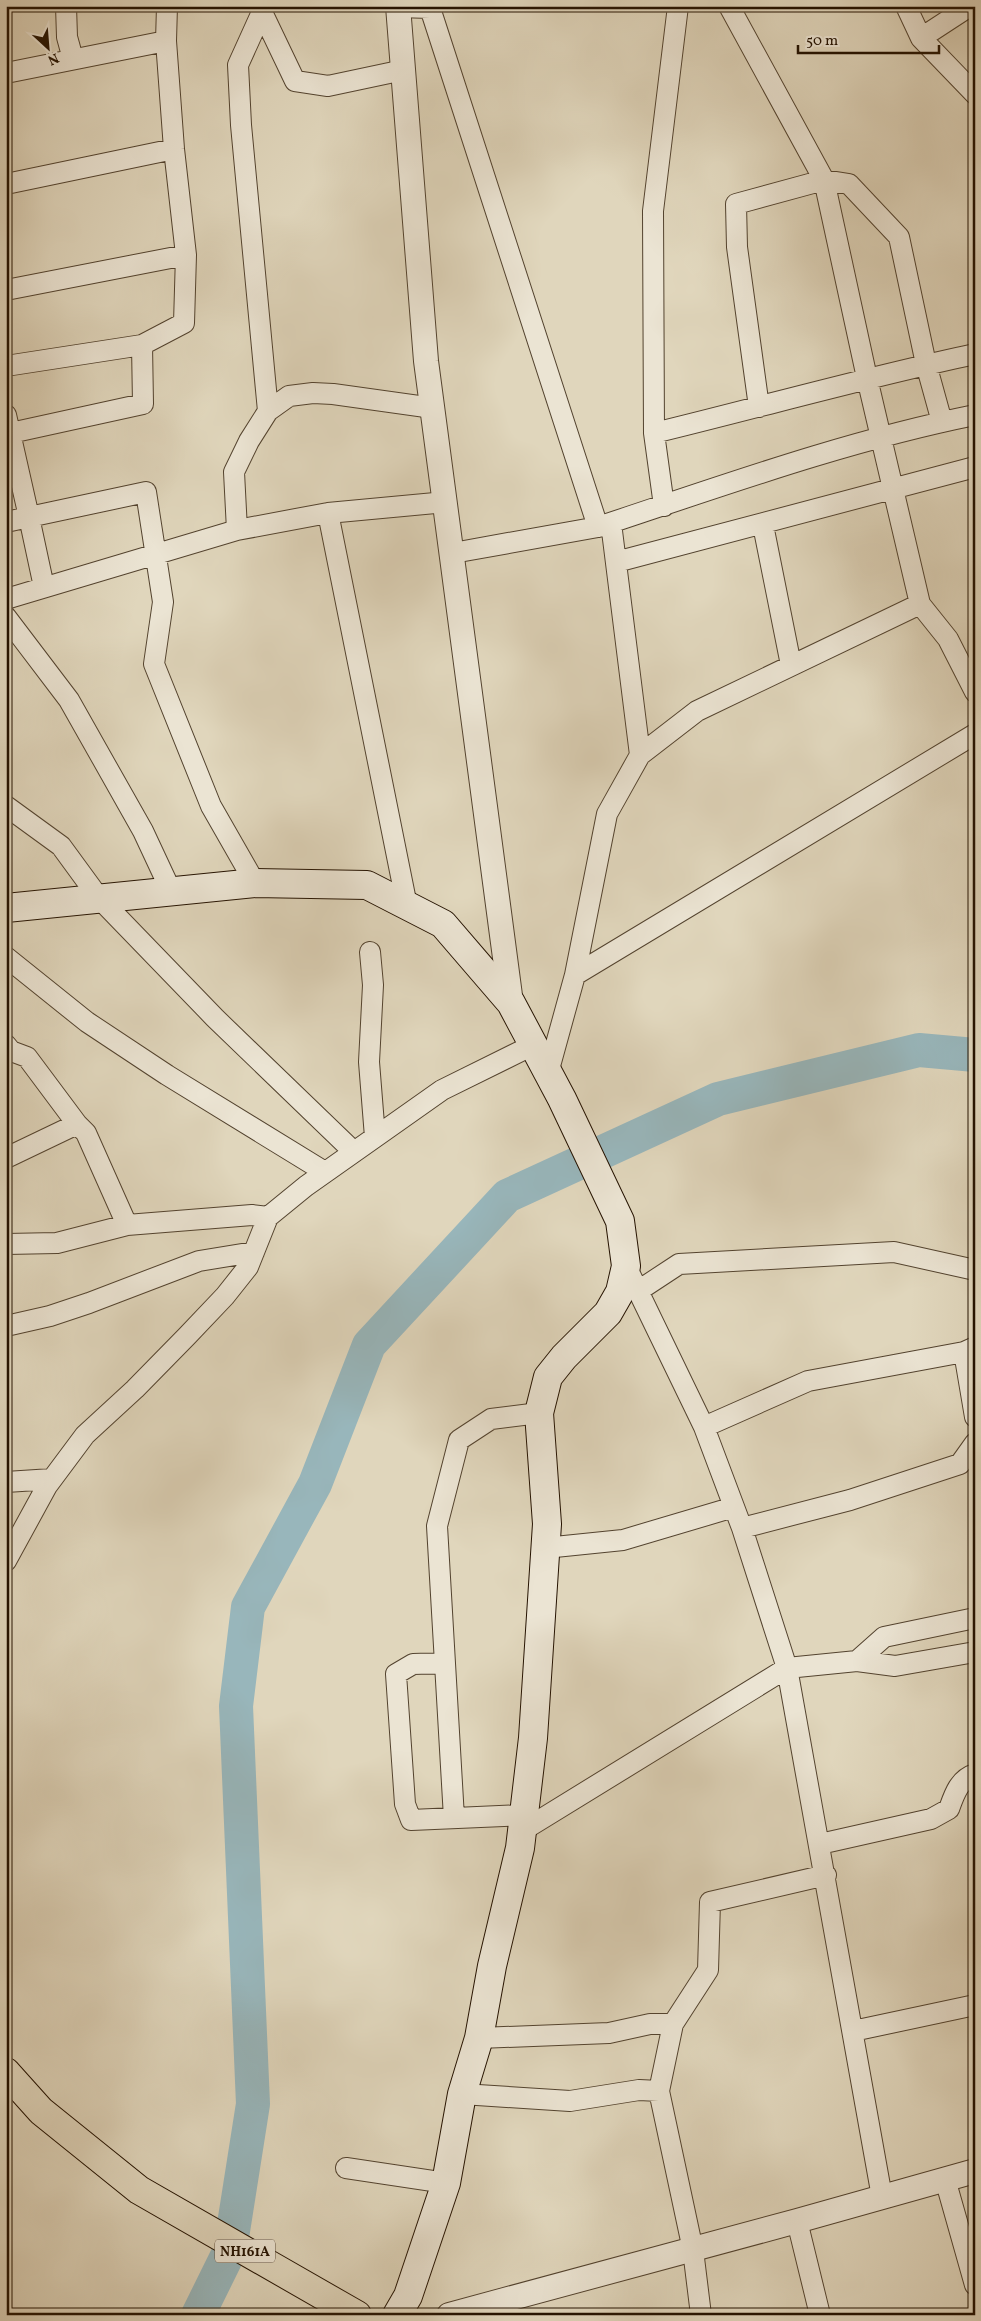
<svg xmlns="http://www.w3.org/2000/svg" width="981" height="2321" viewBox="0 0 981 2321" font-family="Vollkorn,serif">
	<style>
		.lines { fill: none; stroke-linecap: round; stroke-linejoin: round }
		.river { stroke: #98b6bb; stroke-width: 34 }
		.minor-casing { stroke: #53432f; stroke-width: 22 }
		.tertiary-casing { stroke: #53432f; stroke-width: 26 }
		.secondary-casing { stroke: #241200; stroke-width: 30 }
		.trunk-casing { stroke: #241200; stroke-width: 30 }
		.minor { stroke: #ebe4d3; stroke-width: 20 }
		.tertiary { stroke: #ebe4d3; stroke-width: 24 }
		.secondary { stroke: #ebe4d3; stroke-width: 28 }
		.trunk { stroke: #e0d6bc; stroke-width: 28 }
		.labels { text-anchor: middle; stroke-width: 4; stroke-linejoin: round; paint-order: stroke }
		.shield { fill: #ebe4d3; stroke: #60513f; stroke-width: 1 }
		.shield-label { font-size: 14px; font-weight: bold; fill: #241200 }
	</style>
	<rect width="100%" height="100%" fill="#e0d6bc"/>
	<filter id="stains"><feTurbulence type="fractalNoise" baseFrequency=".004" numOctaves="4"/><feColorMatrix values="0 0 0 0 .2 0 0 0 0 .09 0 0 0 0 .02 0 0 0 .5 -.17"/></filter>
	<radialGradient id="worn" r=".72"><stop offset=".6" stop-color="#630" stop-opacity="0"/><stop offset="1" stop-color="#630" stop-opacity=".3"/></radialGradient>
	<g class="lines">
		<!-- river -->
		<path class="river" d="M198,2315L230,2250L253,2104L236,1706L248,1607L315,1484L369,1345L507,1196L718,1099L919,1050L975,1055"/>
		<defs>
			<path id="minor" d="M66,6L67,37L73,59
				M261,6L262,12L295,81L328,86L394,72L403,74
				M729,6L824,180L867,378L920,604L948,639L975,692
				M906,6L921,38L975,94
				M398,7L430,8L598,527L453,553
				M262,12L238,65L241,125L268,411
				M921,38L970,6
				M6,73L166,41
				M6,184L174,149
				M6,290L186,255
				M6,366L142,345L184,323L186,255L174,149L166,41L167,6
				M759,407L737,247L736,204L824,180L849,184L899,237L926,364L942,422
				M6,415L29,517L6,522
				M654,433C761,407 867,377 975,354
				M6,434L143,404L142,345
				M664,506L654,433L653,211L678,6
				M328,513L407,906
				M611,523L640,755
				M763,525L791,665
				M598,527C722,486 846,441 975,415
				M237,530L234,472L249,441L268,411L289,396L313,393L333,394L433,408
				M616,562L975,467
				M44,587L29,517L146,492L163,602L154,664L211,806L255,883
				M6,599L237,530L328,513L446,502
				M6,617L69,700L143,831L171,891
				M6,806L61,846L99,898L215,1018L354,1152
				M370,952L373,985L369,1062L375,1137
				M6,957L87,1022L167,1075L325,1172
				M575,975L975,734
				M6,1045L11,1051L27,1057L77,1124L86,1133L127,1225
				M548,1073L575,975L607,814L640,755L697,711L920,604
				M6,1158L77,1124
				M6,1244L57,1243L127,1225L252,1215L268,1217
				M626,1266L704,1427L742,1528L787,1668L882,2197
				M638,1291L679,1264L894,1252L975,1270
				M6,1326L50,1316L89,1303L199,1261L254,1252
				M964,1352L975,1417
				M704,1427L808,1381L964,1352L975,1347
				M6,1482L52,1479
				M742,1528L850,1500L960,1464L975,1443
				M545,1548L623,1540L734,1507
				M6,1561L47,1486L85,1435L135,1389L187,1336L225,1296L248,1267L268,1217L306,1186L442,1090L533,1045
				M857,1661L884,1637L975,1618
				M445,1663L413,1664L396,1674L405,1804L411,1820L524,1815
				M454,1818L437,1526L459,1440L491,1419L539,1413
				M522,1831L787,1668L857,1661L895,1666L975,1652
				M820,1844L931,1819L949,1809C954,1795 959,1779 975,1774
				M853,2031L975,2005
				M479,2038L609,2033L650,2024H673
				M462,2094L570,2101L639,2090L659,2091
				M346,2168L446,2183
				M945,2179L975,2285
				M797,2221L820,2315
				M701,2315L693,2250L659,2091L673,2024L708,1970L710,1902L826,1875"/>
			<path id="tertiary" d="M398,6L426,361L511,1003
				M449,2315L797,2221L975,2171"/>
			<path id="secondary" d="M6,908L255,883L367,885L443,924L511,1003L562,1099L620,1221L626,1266L620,1292L608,1313L564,1357L548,1377L539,1413L547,1524L533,1738L520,1848L492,1966L479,2038L462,2094L446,2183L408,2296L397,2315"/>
			<path id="trunk" d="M6,2072L41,2111L139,2190L357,2315"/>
		</defs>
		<!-- minor casing -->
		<use href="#minor" class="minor-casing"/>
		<!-- tertiary casing -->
		<use href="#tertiary" class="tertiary-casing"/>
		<!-- secondary casing -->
		<use href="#secondary" class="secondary-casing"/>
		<!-- trunk casing -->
		<use href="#trunk" class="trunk-casing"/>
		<!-- minor -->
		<use href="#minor" class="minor"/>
		<!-- tertiary -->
		<use href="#tertiary" class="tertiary"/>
		<!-- secondary -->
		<use href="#secondary" class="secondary"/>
		<!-- trunk -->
		<use href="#trunk" class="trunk"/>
	</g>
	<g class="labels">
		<!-- shield labels -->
		<rect class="shield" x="215" y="2239.5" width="60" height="23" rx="4"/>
		<g class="shield-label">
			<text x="245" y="2256">NH161A</text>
		</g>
	</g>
	<!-- margin -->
	<rect width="981" height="2321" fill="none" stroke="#e0d6bc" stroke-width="25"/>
	<rect x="8" y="8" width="966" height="2306" fill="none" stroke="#241200" stroke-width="2.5"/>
	<rect x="12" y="12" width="956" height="2296" fill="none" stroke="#241200"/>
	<!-- north arrow -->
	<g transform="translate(48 48) rotate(154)" stroke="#ebe4d3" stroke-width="4" paint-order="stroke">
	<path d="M0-4L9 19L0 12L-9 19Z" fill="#241200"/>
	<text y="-8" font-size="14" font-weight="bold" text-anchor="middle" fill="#241200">N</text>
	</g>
	<!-- scale -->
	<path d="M798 45v8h141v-8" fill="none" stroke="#241200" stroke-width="2.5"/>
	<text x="806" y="45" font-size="15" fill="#241200" stroke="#ebe4d3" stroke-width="4" paint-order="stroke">50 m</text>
	<rect width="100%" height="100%" filter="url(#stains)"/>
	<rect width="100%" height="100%" fill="url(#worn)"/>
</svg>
